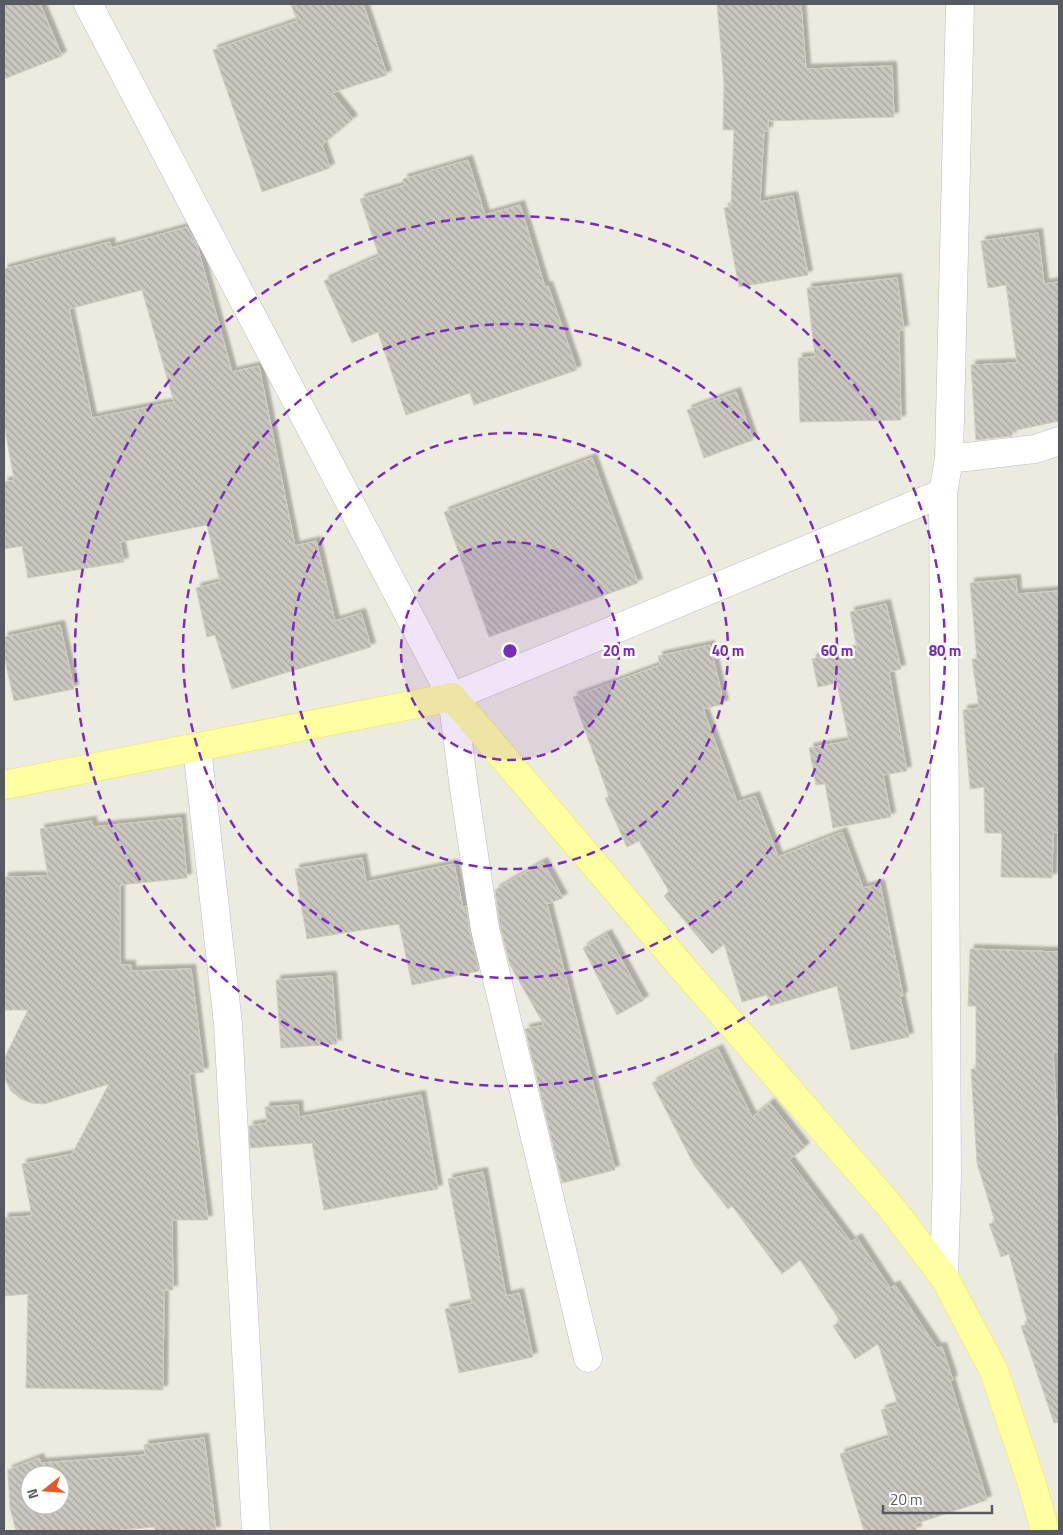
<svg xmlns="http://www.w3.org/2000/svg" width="1063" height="1535" viewBox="0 0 1063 1535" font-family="'Titillium Web',sans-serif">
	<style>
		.building { fill: url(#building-back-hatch); stroke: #d0cebd; fill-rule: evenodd; filter: url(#shadow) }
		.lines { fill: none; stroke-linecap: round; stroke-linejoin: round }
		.minor-casing { stroke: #babbc2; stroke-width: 29 }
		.major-casing { stroke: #f4e350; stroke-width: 29 }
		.minor { stroke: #fff; stroke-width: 28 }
		.major { stroke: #feffa1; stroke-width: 28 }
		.ring { fill: none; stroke: #7b2cbf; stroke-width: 2.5; stroke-dasharray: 9 6 }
		.centre { fill: #7b2cbf; stroke: #fff; stroke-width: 2.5 }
		.ring-label { font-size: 15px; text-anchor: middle; font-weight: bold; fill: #7b2cbf; stroke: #fff; stroke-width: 5; stroke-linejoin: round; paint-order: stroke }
	</style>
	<defs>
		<pattern id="building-back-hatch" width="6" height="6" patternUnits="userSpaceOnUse" patternTransform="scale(1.25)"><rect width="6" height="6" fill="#c9c7be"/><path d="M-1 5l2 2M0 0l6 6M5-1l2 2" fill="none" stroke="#a6a59e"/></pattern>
		<filter id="shadow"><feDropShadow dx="4.5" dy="-4.5" stdDeviation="1" flood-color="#0004"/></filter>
	</defs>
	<rect width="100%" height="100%" fill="#ecebdf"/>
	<!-- building -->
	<path class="building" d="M4,4H40L62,56L4,79Z
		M291,4H363L387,75L332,93L353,119L322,145L330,168L262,192L213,50L297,21Z
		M717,4H801L806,69L892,66L894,117L768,121V131H764L760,202L793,196L808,275L739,287L724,208L731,207L734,130H723L724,85Z
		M468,160L485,215L520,205L545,287L548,286L577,370L474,405L470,393L406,415L378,332L352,343L324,281L379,256L360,199L405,185L403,179Z
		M187,227L197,245L232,372L259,366L295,546L316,541L335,621L361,613L371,647L232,689L215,635L207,637L196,588L220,582L207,525L120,542L124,562L28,578L22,546L4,549V482L14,480L4,423V269L110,242L111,248ZM142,290L174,402L92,418L69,309Z
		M1038,233L1044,284L1059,282V421L1012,431V436L976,440L971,365L1017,363L1006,285L988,288L981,241Z
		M897,278L904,330H899L901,420L800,422L798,358L815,357L807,288Z
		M736,392L753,440L704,458L687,410Z
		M592,458L638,583L489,637L444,512Z
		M1016,579L1017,594L1058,591L1059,614V832H1053L1052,878L1001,877L1002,833H985L984,787L970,789L963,710L979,708L972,659H977L970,583Z
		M886,604L901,669L889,672L907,771L883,775L891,817L833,828L825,784L816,785L809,748L849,741L837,683L818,687L812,659L857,649L850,612Z
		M60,625L74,689L14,701L4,655V637Z
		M710,645L724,704L703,709L737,802L755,796L778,857L842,832L863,888L880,884L903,996L900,997L909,1037L851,1050L837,986L770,1006L767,995L742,1002L724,944L712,954L664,896L669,891L639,841L627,847L605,798L609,797L573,697L660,665L658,656Z
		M181,818L187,878L120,885V965H131V971L191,969L204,1072L189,1074L208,1220H172L173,1290H164L163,1390L26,1388L28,1294L4,1296V1218L32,1216L22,1164L72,1154L109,1084L44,1104L32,1103L21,1099L11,1091L6,1081L4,1071L5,1057L28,1010H4V877L48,876L40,829L92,821L93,827Z
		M362,858L366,882L454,864L463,908L466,906L470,933L479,971L412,985L399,924L307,939L295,869Z
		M543,862L563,898L547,904L615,1170L562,1183L525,1029L544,1025L510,965L500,926L495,890Z
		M607,934L644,1000L617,1015L583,948Z
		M970,949L1059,952V1052H1053L1059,1160V1422L1054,1423L1021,1326L1028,1324L1009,1254L1001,1257L989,1224L995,1222L977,1163L971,1069H976V1006H968Z
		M332,976L337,1044L281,1048L276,980Z
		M718,1049L752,1117L770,1103L805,1147L789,1160L851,1242L857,1238L890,1288L895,1285L937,1348L942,1347L953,1380L950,1381L987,1500L915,1524L917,1531H864L840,1454L889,1438L881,1410L898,1405L878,1344L855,1359L833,1326L840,1321L800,1260L782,1274L732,1206L728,1209L694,1165L652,1083Z
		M421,1095L438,1189L324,1210L312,1143L250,1148L249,1126L267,1123L265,1107L298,1105L299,1117Z
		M483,1172L506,1296L519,1293L533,1357L459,1373L445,1309L472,1303L448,1179Z
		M204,1438L216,1531H155V1527L110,1531H16L10,1508L8,1470L39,1458L41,1463L145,1455L144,1445ZM30,1475H60V1505H30Z"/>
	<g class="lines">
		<defs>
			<path id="minor" d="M88,4L452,697L464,788L485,929L588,1358
				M949,459L1035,449L1059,441
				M452,697L943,493
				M197,748L228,1024L256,1531
				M944,1277L947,1175L943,493L949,459L960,4"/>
			<path id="major" d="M4,785L452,697L687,973L889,1205L944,1277L994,1371L1033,1487L1045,1531"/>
		</defs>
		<!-- minor casing -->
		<use href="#minor" class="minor-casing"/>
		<!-- major casing -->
		<use href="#major" class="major-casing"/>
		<!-- minor -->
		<use href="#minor" class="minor"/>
		<!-- major -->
		<use href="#major" class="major"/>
	</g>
	<!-- distance rings -->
	<circle cx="510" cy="651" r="109" fill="#7b2cbf" fill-opacity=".12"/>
	<g class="ring">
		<circle cx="510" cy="651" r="109"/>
		<circle cx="510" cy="651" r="218"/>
		<circle cx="510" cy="651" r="327"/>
		<circle cx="510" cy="651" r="435"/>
	</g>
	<circle cx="510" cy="651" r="8" class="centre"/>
	<g class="ring-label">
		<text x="619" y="656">20 m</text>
		<text x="728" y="656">40 m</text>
		<text x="837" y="656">60 m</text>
		<text x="945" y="656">80 m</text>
	</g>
	<!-- border -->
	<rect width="1063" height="1535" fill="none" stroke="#585a61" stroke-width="10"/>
	<!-- north arrow -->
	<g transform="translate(45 1490) rotate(253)"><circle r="24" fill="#ffffff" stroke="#bcbdc0"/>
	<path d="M0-4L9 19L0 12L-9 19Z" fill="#ed5724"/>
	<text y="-8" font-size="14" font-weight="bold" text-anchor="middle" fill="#585a61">N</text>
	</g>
	<!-- scale -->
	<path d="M883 1505v8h109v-8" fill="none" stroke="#585a61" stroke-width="2.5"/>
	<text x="890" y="1505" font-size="15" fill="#585a61" stroke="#ffffff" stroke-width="4" paint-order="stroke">20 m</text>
</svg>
